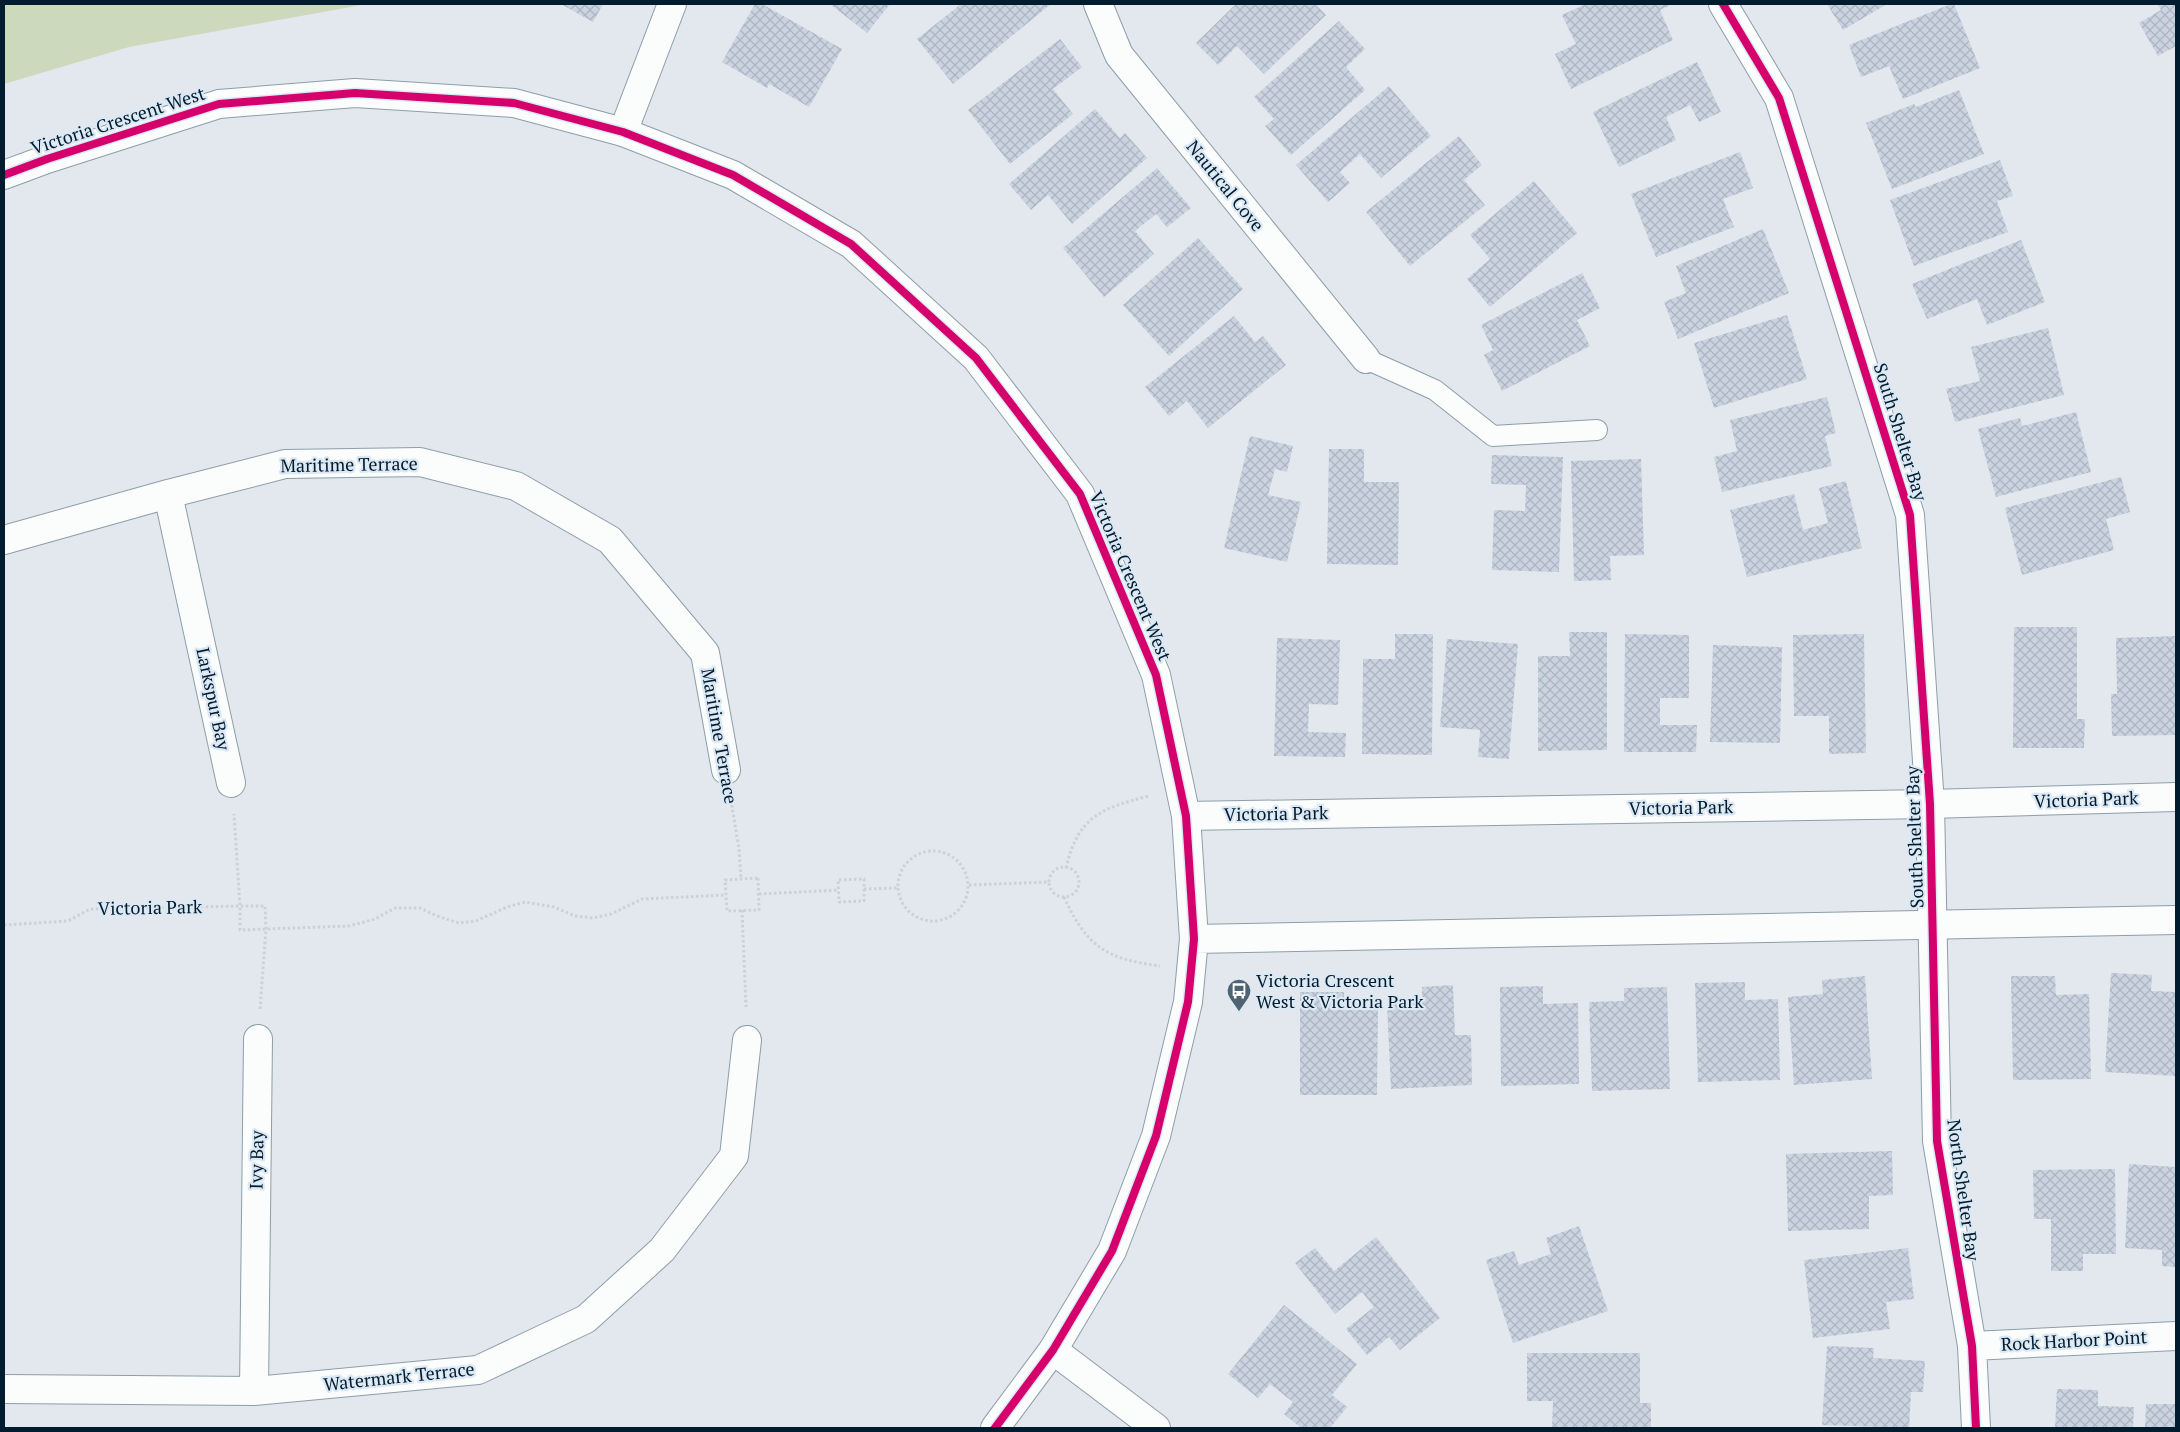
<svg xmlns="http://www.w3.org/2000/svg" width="2180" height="1432" viewBox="0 0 2180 1432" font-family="'PT Serif',serif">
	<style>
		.grass { fill: #cdd9bc }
		.building { fill: url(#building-cross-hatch) }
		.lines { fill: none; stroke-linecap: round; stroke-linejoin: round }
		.lane-casing { stroke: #8d9ea9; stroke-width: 22 }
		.street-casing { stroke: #8d9ea9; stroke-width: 30 }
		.secondary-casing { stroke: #8d9ea9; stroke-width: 30 }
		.path { stroke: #ced1d4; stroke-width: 3; stroke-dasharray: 2.5 2.5; stroke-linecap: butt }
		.lane { stroke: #fbfcfc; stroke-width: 20 }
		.street { stroke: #fbfcfc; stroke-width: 28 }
		.secondary { stroke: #fbfcfc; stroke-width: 28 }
		.cycleway-casing { stroke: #dce9f4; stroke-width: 11 }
		.cycleway { stroke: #d6006c; stroke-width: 8 }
		.labels { text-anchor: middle; stroke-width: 4.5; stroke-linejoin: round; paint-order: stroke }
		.street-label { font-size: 18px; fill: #011c2f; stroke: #dce9f4 }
		.poi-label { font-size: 18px; fill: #011c2f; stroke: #dce9f4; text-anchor: start }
	</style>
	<defs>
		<pattern id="building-cross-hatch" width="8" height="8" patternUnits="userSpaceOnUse" patternTransform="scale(1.25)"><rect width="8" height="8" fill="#cad3e0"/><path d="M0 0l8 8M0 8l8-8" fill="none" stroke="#acb5c0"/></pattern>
	</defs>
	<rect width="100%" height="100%" fill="#e2e8ee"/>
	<!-- grass -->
	<path class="grass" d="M4,4H367L129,47L4,84Z"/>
	<!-- building -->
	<path class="building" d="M561,4H603L593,22Z
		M755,4H762L842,49L809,107L769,84L767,88L722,62Z
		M830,4H890L867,33Z
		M961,4H1051L953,84L917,39Z
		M1236,4H1315L1326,15L1264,74L1237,46L1218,65L1196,43Z
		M1586,4H1668L1669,6L1660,10L1673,40L1571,89L1555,54L1576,44L1562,15Z
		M1827,4H1887L1843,30Z
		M1951,4H1954L1980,68L1903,99L1889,66L1861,77L1849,45Z
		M2157,4H2176V46L2158,56L2139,23L2161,10Z
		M1339,21L1365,49L1346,67L1365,90L1291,155L1265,126L1274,119L1254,97Z
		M1060,39L1082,67L1053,89L1073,114L1010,164L968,110Z
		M1697,62L1721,112L1699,122L1690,105L1666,117L1676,140L1619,167L1593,112Z
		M1389,86L1431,136L1381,178L1360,154L1340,172L1350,183L1328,202L1296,165Z
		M1959,90L1984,154L1892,189L1866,123L1914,104L1916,107Z
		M1095,109L1120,138L1125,133L1147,158L1072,224L1048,195L1031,210L1009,184Z
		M1459,136L1482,165L1464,180L1485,205L1410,266L1366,212Z
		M1740,152L1753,188L1723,199L1734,227L1656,257L1631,194Z
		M2000,160L2013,196L1997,201L2008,232L1914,266L1890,200Z
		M1157,168L1191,208L1167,227L1156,214L1135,231L1154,254L1104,297L1063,248Z
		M1534,181L1577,233L1490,307L1467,279L1490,259L1470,235Z
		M1763,229L1789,293L1678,339L1664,302L1686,293L1676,266Z
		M1198,238L1243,289L1169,356L1123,305Z
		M2021,240L2045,302L1987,325L1977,299L1927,319L1912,284Z
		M1582,273L1600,308L1577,320L1590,346L1502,391L1484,355L1493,350L1481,325Z
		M1787,315L1807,379L1714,408L1694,343Z
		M1234,316L1255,342L1263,336L1286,365L1208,428L1187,401L1169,416L1145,387Z
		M2048,328L2064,395L1955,422L1946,389L1980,381L1971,347Z
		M1827,397L1836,433L1825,436L1832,466L1722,492L1714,457L1737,451L1730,420Z
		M2076,412L2091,472L1996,497L1978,429L2020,418L2022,426Z
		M1250,436L1293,446L1287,472L1275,469L1268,495L1301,502L1287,562L1224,548Z
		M1329,449H1364V482H1399L1398,565L1327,564Z
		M1492,455L1563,457L1559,572L1492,570L1494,510L1525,511L1526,485L1491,484Z
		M1641,459L1644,555L1610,556L1611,580L1574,581L1571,461Z
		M2121,477L2130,512L2106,519L2114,550L2022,575L2005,508Z
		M1846,481L1862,548L1747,577L1730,510L1794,494L1803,530L1828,523L1819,488Z
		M2014,627H2077V719H2085L2084,748H2013Z
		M1569,632H1607V750L1538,751V656H1570Z
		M1395,634H1433L1432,755L1362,754L1363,659H1395Z
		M1625,634L1689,635V698H1660V725H1697L1696,752H1624Z
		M1864,634L1866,753L1829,754V716H1794L1793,635Z
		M2176,636V735L2112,736L2111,694H2117L2116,638Z
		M1277,638L1340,640L1338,705L1309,704L1308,732L1346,733L1345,757L1274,756Z
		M1447,639L1518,644L1509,759L1478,757L1480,730L1440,727Z
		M1713,645L1782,647L1780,743L1710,742Z
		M2111,973L2152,975L2151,991L2176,992V1076L2105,1072Z
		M1865,976L1872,1079L1794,1085L1788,997L1823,994L1822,980Z
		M2011,976H2055L2056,995L2089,994L2091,1079L2013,1080Z
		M1745,982V1000L1778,999L1780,1080L1698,1082L1695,983Z
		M1453,985L1455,1035H1471L1472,1085L1391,1089L1387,1004L1422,1002V987Z
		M1543,986V1004L1578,1003L1579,1084L1501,1086L1500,987Z
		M1667,987L1670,1089L1592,1091L1589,1002L1624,1001V988Z
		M1300,992H1344V1010H1378L1377,1095H1300Z
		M1892,1151L1893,1195L1869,1196V1229L1788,1231L1786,1154Z
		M2129,1164L2176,1167V1267L2162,1266V1250L2125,1248Z
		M2115,1169L2116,1254H2083V1271H2051V1219H2034L2033,1170Z
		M1579,1226L1608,1311L1513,1343L1486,1260L1514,1251L1519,1265L1551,1254L1546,1238Z
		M1376,1237L1440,1318L1400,1350L1389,1337L1367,1355L1346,1329L1374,1307L1362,1292L1335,1314L1295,1263L1315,1248L1334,1271Z
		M1908,1248L1914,1299L1886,1302L1890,1329L1813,1338L1804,1260Z
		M1284,1305L1357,1364L1332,1395L1347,1407L1330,1428H1301L1284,1414L1293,1402L1270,1384L1258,1398L1228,1374Z
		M1827,1346L1874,1348L1873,1358L1925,1361L1923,1392H1911L1909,1428L1822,1425Z
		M1527,1353H1640V1403H1651V1428H1552L1553,1401H1527Z
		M2057,1389L2098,1390V1406L2134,1407L2133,1428H2055Z
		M2146,1404H2176V1428H2145Z"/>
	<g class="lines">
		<defs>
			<path id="lane" d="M1366,359L1435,390L1493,436L1597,430"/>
			<path id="street" d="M1098,4L1119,55L1366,359
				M1723,4L1779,98L1910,515L1930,804L1937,1141L1972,1346L1976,1428
				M623,132L672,4
				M168,494L231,783
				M4,540L168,494L285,464L420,462L516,486L610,540L705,653L726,770
				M1972,1346L2176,1336
				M1053,1350L1156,1428
				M4,1389L254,1391L478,1370L586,1319L662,1250L734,1156L747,1040
				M254,1391L258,1039"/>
			<path id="secondary" d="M4,175L47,159L219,104L355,93L514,103L623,132L733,175L851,244L976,358L1080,494L1156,675L1186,816L1194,939L1188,1002L1156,1136L1112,1251L1053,1350L995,1428
				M1186,816L1930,804L2176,797
				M1194,939L2176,920"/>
		</defs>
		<!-- lane casing -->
		<use href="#lane" class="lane-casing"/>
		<!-- street casing -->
		<use href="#street" class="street-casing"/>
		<!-- secondary casing -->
		<use href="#secondary" class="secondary-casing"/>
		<!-- path -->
		<path class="path" d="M731,800L739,849L741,879
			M898 886a35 35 0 1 1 70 0a35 35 0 1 1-70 0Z
			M1049 882a15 15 0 1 1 30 0a15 15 0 1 1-30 0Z
			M1066,868C1078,816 1102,808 1149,796
			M758,878L759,910L727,911L725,880Z
			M864,879V901L839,902L838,880Z
			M969,885L1049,882
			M864,889L898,888
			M759,894L839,890
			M1064,897C1087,947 1106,959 1160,966
			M742,910L746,1007
			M4,925L68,921L90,909L240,906L234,814
			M260,1009L266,929L265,906H240V930L349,926L375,919L395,908H420L437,916L459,923L476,921L507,907L525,902L554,907L575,916L593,918L611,914L642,899L725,895"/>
		<!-- lane -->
		<use href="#lane" class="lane"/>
		<!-- street -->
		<use href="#street" class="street"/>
		<!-- secondary -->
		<use href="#secondary" class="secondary"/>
		<defs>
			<path id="cycleway" d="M1723,4L1779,98L1910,515L1930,804L1937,1141L1972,1346L1976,1428
				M4,175L47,159L219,104L355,93L514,103L623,132L733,175L851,244L976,358L1080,494L1156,675L1186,816L1194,939L1188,1002L1156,1136L1112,1251L1053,1350L995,1428"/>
		</defs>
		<!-- cycleway casing -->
		<use href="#cycleway" class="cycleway-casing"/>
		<!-- cycleway -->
		<use href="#cycleway" class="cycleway"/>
	</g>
	<!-- icons -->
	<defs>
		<symbol id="bus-pin" viewBox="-11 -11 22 30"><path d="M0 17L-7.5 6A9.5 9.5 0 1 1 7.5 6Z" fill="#506372" stroke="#dce9f4"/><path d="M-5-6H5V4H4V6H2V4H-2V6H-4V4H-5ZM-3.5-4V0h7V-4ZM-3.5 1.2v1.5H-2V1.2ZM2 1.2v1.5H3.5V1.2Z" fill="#fff"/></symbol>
	</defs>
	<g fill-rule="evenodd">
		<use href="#bus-pin" x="1225" y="977" width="28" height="38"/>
	</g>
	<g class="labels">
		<!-- street labels -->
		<g class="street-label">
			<text transform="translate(118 121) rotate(-18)" y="6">Victoria Crescent West</text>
			<text transform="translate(1225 186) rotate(51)" y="6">Nautical Cove</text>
			<text transform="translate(1900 432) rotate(73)" y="6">South Shelter Bay</text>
			<text transform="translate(349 465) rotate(-1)" y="6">Maritime Terrace</text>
			<text transform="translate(1130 576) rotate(67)" y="6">Victoria Crescent West</text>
			<text transform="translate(213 699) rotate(78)" y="6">Larkspur Bay</text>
			<text transform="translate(719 736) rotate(80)" y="6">Maritime Terrace</text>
			<text transform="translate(2086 800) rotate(-2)" y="6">Victoria Park</text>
			<text transform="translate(1681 808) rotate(-1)" y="6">Victoria Park</text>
			<text transform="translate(1276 814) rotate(-1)" y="6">Victoria Park</text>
			<text transform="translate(1915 837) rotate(-92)" y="6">South Shelter Bay</text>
			<text transform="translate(150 908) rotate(-1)" y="6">Victoria Park</text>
			<text transform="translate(257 1160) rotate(-89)" y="6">Ivy Bay</text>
			<text transform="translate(1963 1190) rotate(82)" y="6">North Shelter Bay</text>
			<text transform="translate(2074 1341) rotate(-3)" y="6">Rock Harbor Point</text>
			<text transform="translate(399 1377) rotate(-6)" y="6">Watermark Terrace</text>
		</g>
		<!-- poi labels -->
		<g class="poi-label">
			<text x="1256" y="987">Victoria Crescent<tspan x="1256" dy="21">West &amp; Victoria Park</tspan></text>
		</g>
	</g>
	<!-- border -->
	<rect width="2180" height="1432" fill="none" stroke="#011c2f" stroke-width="10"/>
</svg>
